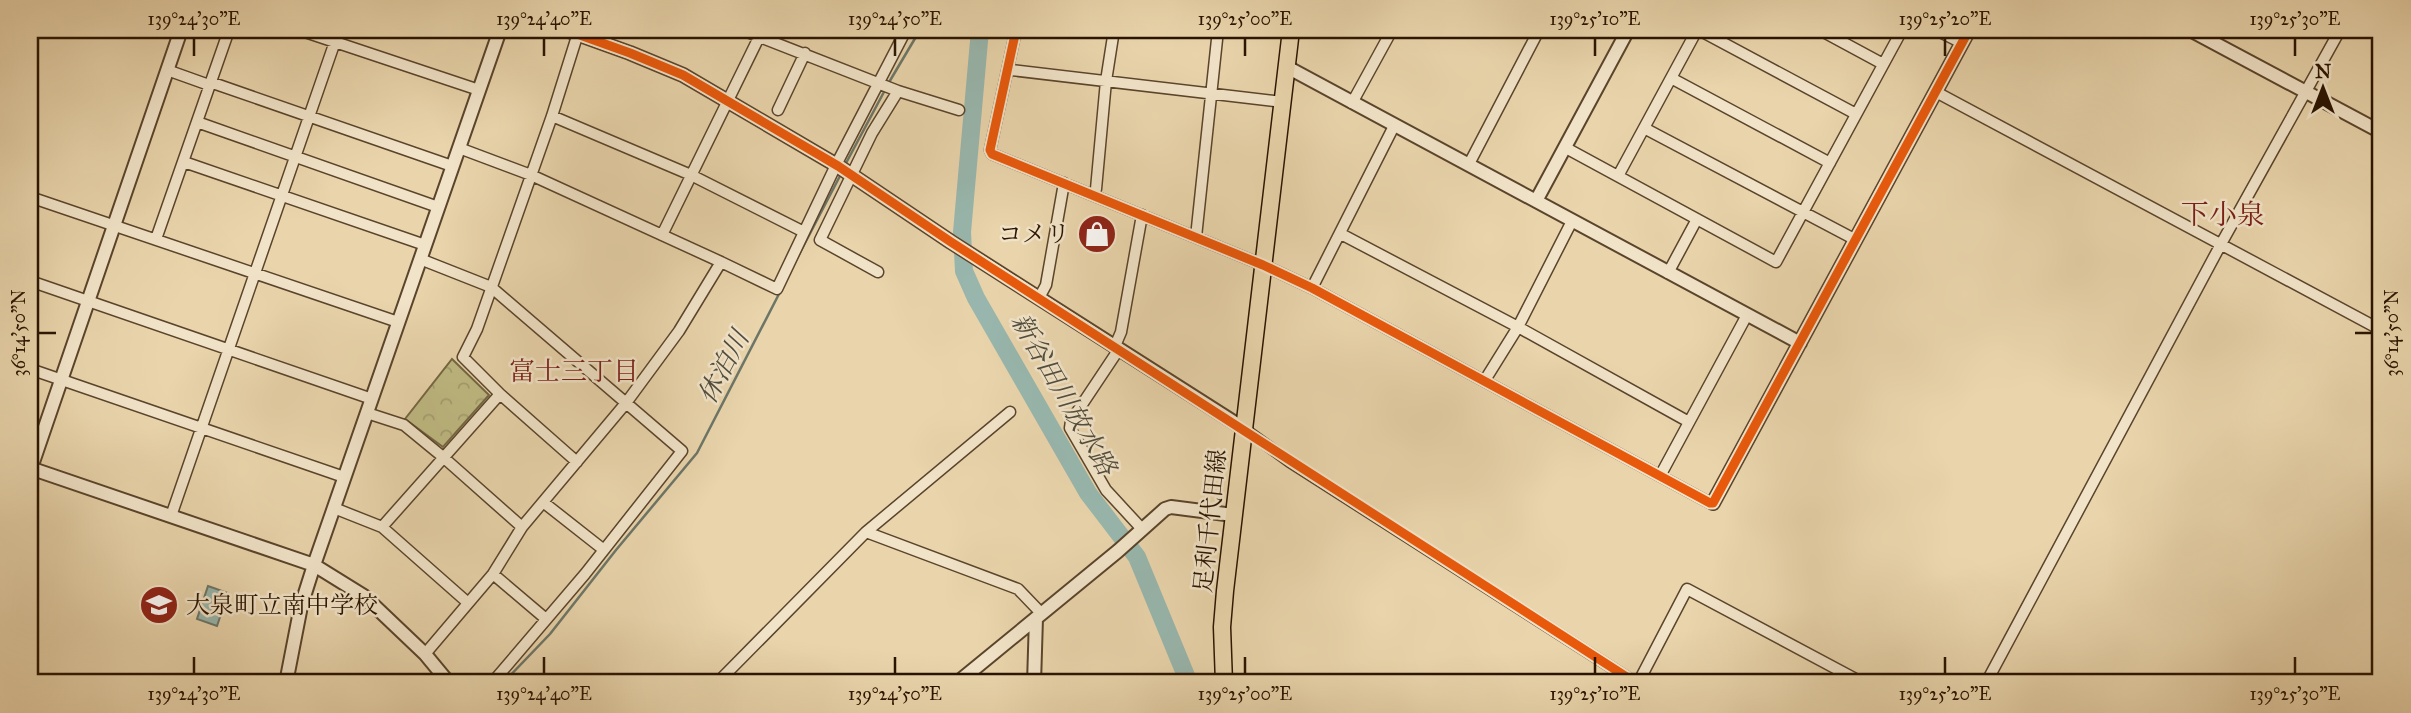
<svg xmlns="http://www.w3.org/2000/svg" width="2411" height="713" viewBox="0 0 2411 713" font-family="'IM FELL Great Primer','Noto Serif JP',serif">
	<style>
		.forest { fill: url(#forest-crowns); stroke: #746742; stroke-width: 2 }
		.water { fill: url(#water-ripples); stroke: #6c7668; stroke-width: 2 }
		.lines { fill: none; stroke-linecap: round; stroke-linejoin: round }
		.stream { stroke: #6c7668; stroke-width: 2.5 }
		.river { stroke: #98b7ae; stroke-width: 18 }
		.minor-casing { stroke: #5a442b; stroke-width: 13 }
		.tertiary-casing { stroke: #5a442b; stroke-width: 16 }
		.primary-casing { stroke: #2a1400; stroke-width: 19 }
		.minor { stroke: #f1e3c8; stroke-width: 10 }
		.tertiary { stroke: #f1e3c8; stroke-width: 12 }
		.primary { stroke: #e9d4ab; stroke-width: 16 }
		.cycleway-casing { stroke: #f1e3c8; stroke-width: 13 }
		.cycleway { stroke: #e8590c; stroke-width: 9 }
		.ticks { fill: none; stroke: #2a1400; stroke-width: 2.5 }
		.labels { text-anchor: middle; stroke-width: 5; stroke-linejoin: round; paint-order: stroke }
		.poi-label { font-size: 24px; fill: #2a1400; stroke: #f1e3c8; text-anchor: end }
		.street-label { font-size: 24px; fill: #2a1400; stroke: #f1e3c8 }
		.water-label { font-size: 26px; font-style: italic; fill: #504d3d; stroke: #f1e3c8 }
		.neighbourhood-label { font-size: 26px; fill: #7a1f14; stroke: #f1e3c8 }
		.quarter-label { font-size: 28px; fill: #7a1f14; stroke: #f1e3c8 }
		.neatline { fill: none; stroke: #2a1400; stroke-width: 2.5 }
		.ticks-label { font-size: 18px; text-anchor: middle; fill: #2a1400 }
	</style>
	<defs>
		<pattern id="forest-crowns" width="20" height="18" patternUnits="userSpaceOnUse" patternTransform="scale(1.75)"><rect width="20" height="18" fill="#bfba83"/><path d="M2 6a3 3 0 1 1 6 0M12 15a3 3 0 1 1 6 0" fill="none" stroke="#a49f6f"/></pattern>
		<pattern id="water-ripples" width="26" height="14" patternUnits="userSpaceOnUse" patternTransform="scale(1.75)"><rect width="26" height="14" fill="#98b7ae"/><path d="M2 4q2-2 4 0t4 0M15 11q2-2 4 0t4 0" fill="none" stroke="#839c94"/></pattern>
	</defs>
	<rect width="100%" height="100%" fill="#e9d4ab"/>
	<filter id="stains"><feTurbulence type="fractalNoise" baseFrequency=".00286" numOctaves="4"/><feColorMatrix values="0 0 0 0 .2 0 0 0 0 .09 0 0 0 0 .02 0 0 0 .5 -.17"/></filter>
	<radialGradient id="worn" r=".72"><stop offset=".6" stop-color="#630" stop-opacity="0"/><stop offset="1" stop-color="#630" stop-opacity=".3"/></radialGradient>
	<!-- forest -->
	<path class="forest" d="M452,359L489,395L443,447L405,419Z"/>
	<!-- water -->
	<path class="water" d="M208,586L228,593L217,626L197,619Z"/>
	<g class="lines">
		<!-- stream -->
		<path class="stream" d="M888,84L920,30
			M845,165L885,90
			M794,264L841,174
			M503,683L550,634L616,550L697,453L780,292"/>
		<!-- river -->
		<path class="river" d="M980,30L962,232L964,271L976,298L1088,493L1137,557L1189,683"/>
		<defs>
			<path id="minor" d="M299,30L479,90
				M742,30L898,91L959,110
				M1016,30L990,150L992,154L1263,265L1312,288L1710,503H1713
				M1699,30L1856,114
				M1820,30L1883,64
				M1936,30L1962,43
				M167,70L209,85
				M1011,70L1283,102
				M1671,78L1830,163
				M210,82L452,166
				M1936,92L2381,330
				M1352,103L1392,30
				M778,110L805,53
				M552,116L691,175L804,232
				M197,122L438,207
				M1644,128L1856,240
				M1566,148L1776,262L1902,30
				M184,162L425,245
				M1469,164L1539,30
				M1618,176L1697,30
				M1093,194L1096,189L1106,81L1114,30
				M30,197L398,322
				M1341,234L1518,327L1689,422
				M662,235L762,31
				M1196,237L1218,30
				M156,239L229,30
				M420,259L491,287L682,451L585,574L492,683
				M721,262L777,289L836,165L906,30
				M878,272L820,240L872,133L898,91
				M1668,273L1697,219
				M30,281L372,399
				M1312,288L1394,126
				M1039,298L1046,285L1064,183
				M1115,346L1121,332L1142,215
				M1119,349L1071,421L1070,428L1106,490L1142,529
				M30,369L344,477
				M1485,380L1518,327L1572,221
				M367,413L404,425L443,457L522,527
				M1243,428L1290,462L1636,683
				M577,462L500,394L463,357L477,329L552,116L579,30
				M1660,476L1747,315
				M543,502L604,550
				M334,508L382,527L467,602
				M171,516L339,30
				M382,527L500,394
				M866,532L1018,589L1041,613
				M493,574L546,619
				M425,654L493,574L522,527L626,403L679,331L721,262L531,175L459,148
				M717,683L866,532L1010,412
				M1638,683L1687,589L1863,683
				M1986,683L2221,244L2340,30"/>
			<path id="tertiary" d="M566,30L630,53L683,75L838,166L951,242L1243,428
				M2190,30L2381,132
				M1287,67L1800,343
				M1536,201L1628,30
				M30,468L314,565L364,596L425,654L449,683
				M31,468L181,30
				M1713,503L1969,30
				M286,683L301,606L314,565L500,30
				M957,683L1118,551L1165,509L1171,507L1233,515
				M1034,683L1036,618"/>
			<path id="primary" d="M1224,683L1222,627L1225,591L1291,30"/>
		</defs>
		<!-- minor casing -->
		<use href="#minor" class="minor-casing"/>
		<!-- tertiary casing -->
		<use href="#tertiary" class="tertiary-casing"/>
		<!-- primary casing -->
		<use href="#primary" class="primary-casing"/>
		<!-- minor -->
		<use href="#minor" class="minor"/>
		<!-- tertiary -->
		<use href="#tertiary" class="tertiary"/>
		<!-- primary -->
		<use href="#primary" class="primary"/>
		<defs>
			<path id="cycleway" d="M566,30L630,53L683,75L838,166L951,242L1636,683
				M1016,30L990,150L992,154L1263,265L1312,288L1710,503H1713L1969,30"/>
		</defs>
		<!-- cycleway casing -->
		<use href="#cycleway" class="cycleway-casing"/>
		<!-- cycleway -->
		<use href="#cycleway" class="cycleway"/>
	</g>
	<!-- ticks -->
	<path class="ticks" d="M194,38V56M544,38V56M895,38V56M1245,38V56M1595,38V56M1945,38V56M2295,38V56M38,333H56M2355,333H2372M194,657V674M544,657V674M895,657V674M1245,657V674M1595,657V674M1945,657V674M2295,657V674"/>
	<!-- icons -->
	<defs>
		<symbol id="shop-disc" viewBox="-11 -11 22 22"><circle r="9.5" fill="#8f2418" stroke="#f1e3c8"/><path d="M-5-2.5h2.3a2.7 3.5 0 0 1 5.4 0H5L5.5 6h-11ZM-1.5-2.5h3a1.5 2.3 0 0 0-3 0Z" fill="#fff"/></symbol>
		<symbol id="school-disc" viewBox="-11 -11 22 22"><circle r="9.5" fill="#8f2418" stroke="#f1e3c8"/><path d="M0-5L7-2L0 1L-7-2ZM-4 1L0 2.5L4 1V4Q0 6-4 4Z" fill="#fff"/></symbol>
	</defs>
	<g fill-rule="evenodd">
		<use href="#shop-disc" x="1075" y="212" width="44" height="44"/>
		<use href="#school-disc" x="137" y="583" width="44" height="44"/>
	</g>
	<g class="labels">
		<!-- poi labels -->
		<g class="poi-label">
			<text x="1070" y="242">コメリ</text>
			<text x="186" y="613" text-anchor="start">大泉町立南中学校</text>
		</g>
		<!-- street labels -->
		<g class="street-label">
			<text transform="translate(1210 521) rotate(-84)" y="8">足利千代田線</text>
		</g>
		<!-- water labels -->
		<g class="water-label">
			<text transform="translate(723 367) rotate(-62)" y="9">休泊川</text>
			<text transform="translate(1064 394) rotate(60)" y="9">新谷田川放水路</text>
		</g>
		<!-- neighbourhood labels -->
		<g class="neighbourhood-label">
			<text x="574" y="380">富士三丁目</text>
		</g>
		<!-- quarter labels -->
		<g class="quarter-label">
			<text x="2223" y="224">下小泉</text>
		</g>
	</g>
	<!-- margin -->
	<rect width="2411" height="713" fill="none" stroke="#e9d4ab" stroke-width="77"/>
	<!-- north arrow -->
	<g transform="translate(2323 88)" stroke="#f1e3c8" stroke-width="5" paint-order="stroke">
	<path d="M0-5L12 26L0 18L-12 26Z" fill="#2a1400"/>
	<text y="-10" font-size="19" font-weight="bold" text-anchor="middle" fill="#2a1400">N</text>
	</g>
	<rect x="38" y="38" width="2334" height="636" class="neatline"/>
	<g class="ticks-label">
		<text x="194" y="25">139°24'30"E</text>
		<text x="544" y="25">139°24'40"E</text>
		<text x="895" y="25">139°24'50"E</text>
		<text x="1245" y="25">139°25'00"E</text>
		<text x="1595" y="25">139°25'10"E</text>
		<text x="1945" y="25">139°25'20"E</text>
		<text x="2295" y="25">139°25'30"E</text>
		<text transform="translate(19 333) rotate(-90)" y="6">36°14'50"N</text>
		<text transform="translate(2392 333) rotate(-90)" y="6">36°14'50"N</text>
		<text x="194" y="700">139°24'30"E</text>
		<text x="544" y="700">139°24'40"E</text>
		<text x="895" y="700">139°24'50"E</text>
		<text x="1245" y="700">139°25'00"E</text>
		<text x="1595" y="700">139°25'10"E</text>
		<text x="1945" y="700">139°25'20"E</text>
		<text x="2295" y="700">139°25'30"E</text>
	</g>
	<rect width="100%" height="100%" filter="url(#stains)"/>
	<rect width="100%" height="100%" fill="url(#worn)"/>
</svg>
